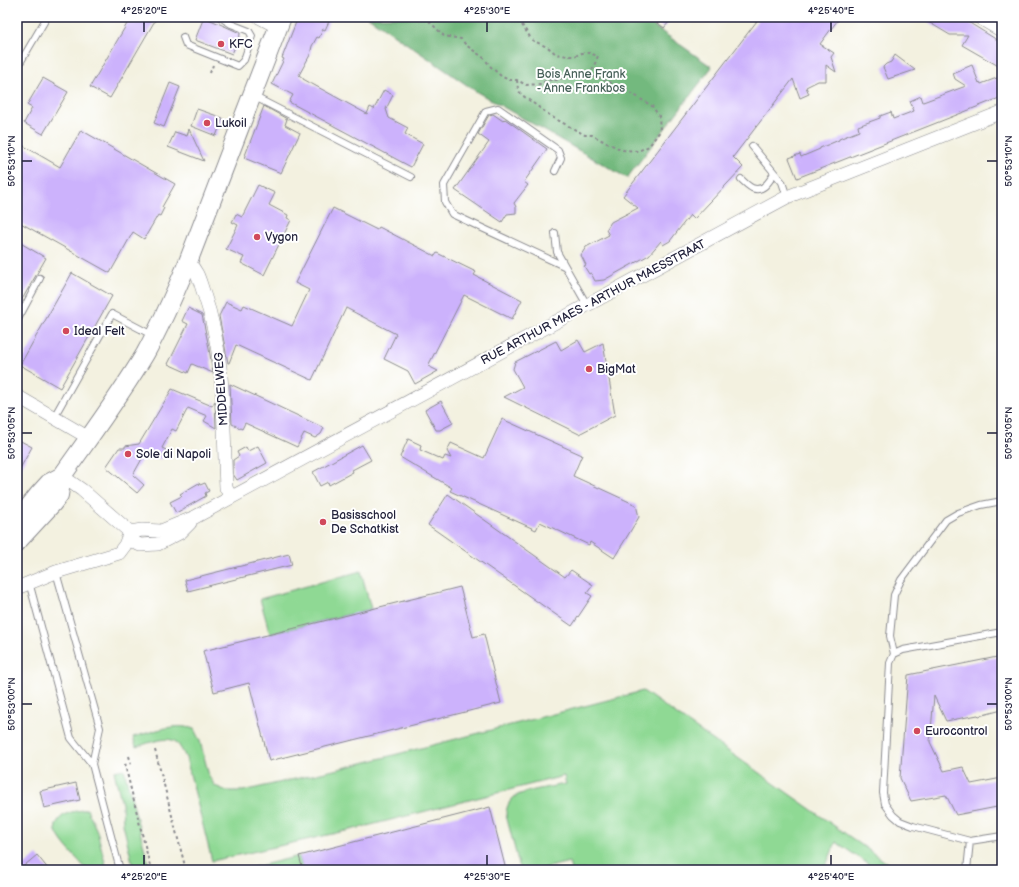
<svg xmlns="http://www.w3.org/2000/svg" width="1019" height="887" viewBox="0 0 1019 887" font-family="'Balsamiq Sans',sans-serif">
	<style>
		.green { fill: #8fd994; stroke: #587e68 }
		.forest { fill: #73b97e; stroke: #4a6e5c }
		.building { fill: #ccb2fc }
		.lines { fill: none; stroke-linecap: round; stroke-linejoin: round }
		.service-casing { stroke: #8a8a8e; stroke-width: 8 }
		.minor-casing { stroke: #8a8a8e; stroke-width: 14 }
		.secondary-casing { stroke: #8a8a8e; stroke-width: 20 }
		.path { stroke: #8a8a8e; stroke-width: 2; stroke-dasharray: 3 3; stroke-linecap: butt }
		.service { stroke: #fff; stroke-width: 6 }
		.minor { stroke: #fff; stroke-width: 13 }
		.secondary { stroke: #fff; stroke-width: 18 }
		.ticks { fill: none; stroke: #22223b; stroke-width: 1.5 }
		.poi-dot { fill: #d1495b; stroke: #fff; stroke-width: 1.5 }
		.labels { text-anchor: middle; stroke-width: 4; stroke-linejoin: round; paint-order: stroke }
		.poi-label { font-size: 12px; fill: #22223b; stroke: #fff; text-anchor: start }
		.park-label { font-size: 12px; fill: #48625a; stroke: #fff }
		.street-label { font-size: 12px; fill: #22223b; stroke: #fff }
		.neatline { fill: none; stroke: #22223b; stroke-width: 1.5 }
		.ticks-label { font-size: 10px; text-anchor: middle; fill: #22223b }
	</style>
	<rect width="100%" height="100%" fill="#fff"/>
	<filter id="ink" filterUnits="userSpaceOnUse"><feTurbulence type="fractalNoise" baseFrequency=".025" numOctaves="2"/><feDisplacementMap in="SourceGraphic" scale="8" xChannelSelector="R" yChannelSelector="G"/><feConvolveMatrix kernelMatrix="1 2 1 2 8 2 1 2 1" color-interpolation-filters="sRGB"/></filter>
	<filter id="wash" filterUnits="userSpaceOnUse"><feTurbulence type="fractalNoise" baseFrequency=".012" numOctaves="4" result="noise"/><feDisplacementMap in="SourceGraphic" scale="16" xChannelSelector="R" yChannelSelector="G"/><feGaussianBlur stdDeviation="0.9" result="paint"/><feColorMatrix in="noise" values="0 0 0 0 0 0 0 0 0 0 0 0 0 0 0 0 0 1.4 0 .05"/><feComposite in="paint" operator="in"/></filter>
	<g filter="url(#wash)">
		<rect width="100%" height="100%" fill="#f3f1e0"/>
		<!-- green -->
		<path class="green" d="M361,571L371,609L270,634L260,599Z
			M643,691L897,870H877L836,842L824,870H571L569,862L537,870H522L519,865L506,815C506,808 509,800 516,796C524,791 555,786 566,784L564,776L363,827L212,861L186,758C183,752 180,746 176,742C167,735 146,744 136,747L133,737C153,732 174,722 194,729L200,741L209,776L215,786L227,791H243L347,767Z
			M124,769L150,870H134L123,824L122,804L114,771Z
			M87,809L97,831L107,870H87C79,860 61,844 56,831C54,824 60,817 66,814C72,811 80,811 87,809Z
			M299,856L303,870H243Z"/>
		<!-- forest -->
		<path class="forest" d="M368,17H641L712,67L627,178L477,92Z"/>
		<g id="blocks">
			<!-- building -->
			<path class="building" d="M131,17H157L110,98L90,87Z
				M204,17L240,33L239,43L236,44L232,54L195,40Z
				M298,17H331L325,30L323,29L319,38L317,37L312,46L310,55L299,75L303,78V79L367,114L370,107L374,109L384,90L393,95L386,109L389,118L408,128L405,134L423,144L411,167L289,102L293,95L272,84L284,59L282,58Z
				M648,17H673L664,28Z
				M760,17H840L820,44L834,53L831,57L836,72L826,65V81H818L806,87L809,94L800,98L793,79L733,157L743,167L694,219L690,215L670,241L663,245L661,241L649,255L604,280L595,281L591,273L589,274L584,266L586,265L581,255L586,247L609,235L606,230L611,222L638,208L623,196Z
				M920,17H960L1002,43V68L962,45L968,35H950Z
				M895,55L915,70L888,79L883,67L886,64L891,62Z
				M972,65L979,83L980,82L981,84L1002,76V97L797,178L789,158L800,154L801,157L820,149V148L839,140V139L859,131L858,126L880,118V116L891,112L893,119L914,111L910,101L921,96L923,102L966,86L955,79L953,73Z
				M43,78L68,92L43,134L24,123L32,108L27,105Z
				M170,83L180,87L164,127L154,123Z
				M264,106L287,119L285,125L300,133L281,173L244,158Z
				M197,109L223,118L216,136L191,126Z
				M493,114L503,121L505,119L547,149L524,182L528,185L514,203L516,207V213L507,214L502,222L455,190L489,142L478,134L489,115Z
				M189,129L204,161L168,147L175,132L187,136Z
				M81,130L175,184L162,207L164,208L160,216L158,215L144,239L133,232L110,273L17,221V142L60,167Z
				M258,185L275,193L269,205L288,215L287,218L291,220L264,275L241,263L244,257L226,249L238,225L232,222L236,214L242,217Z
				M333,208L377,230L379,227L435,256L437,253L476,272L474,275L522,300L512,319L464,295L428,366L438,371L415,384L408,371L384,359L396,334L346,308L312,380L236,345L229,363H228L219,316L226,302L242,309L244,305L292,326L309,290L295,283Z
				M17,241L46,258L17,308Z
				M72,273L112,296L60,388L20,365Z
				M188,308L202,315L208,343L213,373L192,364L188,373L168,364L188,324L182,321Z
				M578,340L585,352L603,343L615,415L579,434L504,397L523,387L513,369L515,362L556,341L561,350Z
				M230,384L324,428L321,434L315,438L304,433L297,447L245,423L242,429L232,424Z
				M172,389L212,406L215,401L216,428L204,421L207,416L188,408L176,431L172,429L162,448L166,450L160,460L153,455L143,457L133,475L144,485L137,493L106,467L119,448H125V446L139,444Z
				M441,401L453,423L440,430H436L425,410Z
				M502,419L582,455L573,476L636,505L639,517L614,558L590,542L589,545L540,522L536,530L450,491L452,488L400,457L408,439L421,445L420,450L443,460L445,456L451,458L447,451L451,443L484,458Z
				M17,439L32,447L17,474Z
				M362,445L371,460L352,470L353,472L329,485L328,482L320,486L313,472Z
				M258,446L267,463L237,480L233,474V460L239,456L237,452L246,447L248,451Z
				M199,483L200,485L205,483L209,491L205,493L206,496L176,513L170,502L182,496L180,494Z
				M448,494L565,577L571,570L593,585L587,593L592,596L572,626L428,525Z
				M289,554L292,565L188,591L185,580Z
				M460,587L473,637L484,634L501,703L269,761L249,683L214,692L203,651Z
				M1002,656V710L979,716L978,715L946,721L934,696L930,742L944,771L963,767L971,784L1002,778V806L956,815L946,795L911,801L900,778L908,675Z
				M76,783L80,800L44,808L40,791Z
				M490,807L506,870H303L299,856Z
				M37,855L49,870H19Z"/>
		</g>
	</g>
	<g filter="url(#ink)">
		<use href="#blocks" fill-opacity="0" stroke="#8a8a8e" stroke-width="1"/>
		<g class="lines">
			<defs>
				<path id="service" d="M183,37L186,45L238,66L244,60L252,36L249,31L231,24L220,17
					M17,68L47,17
					M253,96L411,177
					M752,146L782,182L787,197
					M555,171L561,158L558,150L498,108L486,111L444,185L445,202L452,214L564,266
					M741,179C744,182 748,186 752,188C763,193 770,181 774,173
					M555,233L557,252L587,305
					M17,321L40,278
					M54,417L112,314L152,335
					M56,572L100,728L92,764
					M29,582L71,738L92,764L120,870
					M1002,632L903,650L894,654L890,663L883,793L885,804L893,815L900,821L913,826L970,841L1002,836
					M894,654L890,636L894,595L901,580L946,520L958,513L981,505L1002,501
					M967,870L970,841"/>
				<path id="minor" d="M259,17L278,27
					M978,17L1002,31
					M188,262C199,273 199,280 204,294C226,356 223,423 226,488L231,497
					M17,396L89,438
					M62,476L82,490L130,532L134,542L140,545L158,544L181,532L190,523
					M130,532L142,530L161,531L195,517L787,197L1002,112
					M17,588L56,572L119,553L125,545L130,532"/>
				<path id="secondary" d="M17,522L39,494L49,483L62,476C90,436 120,396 145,354C161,325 175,293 188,262L282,17
					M17,542L52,504L59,495L62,476"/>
			</defs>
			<!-- service casing -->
			<use href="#service" class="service-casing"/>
			<!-- minor casing -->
			<use href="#minor" class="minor-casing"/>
			<!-- secondary casing -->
			<use href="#secondary" class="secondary-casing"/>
			<!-- path -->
			<path class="path" d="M425,17L444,36L461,39L466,45L484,58L491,67L502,77L510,80H517L526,85L541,84L547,80H559L566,75L574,73L585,75L591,73L598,56L589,53H582L575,56H567L556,54L549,48L532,40L522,25L509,17
				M210,73L213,65
				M517,80L518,90L522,95L552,117L585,135H592L607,143L623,150L638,151L649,146L660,131L659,116L652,106L621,87L600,78L585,75
				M155,750L186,870
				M129,756L131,763L125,765L151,870"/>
			<!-- service -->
			<use href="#service" class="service"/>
			<!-- minor -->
			<use href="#minor" class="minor"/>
			<!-- secondary -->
			<use href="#secondary" class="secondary"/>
		</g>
	</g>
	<!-- ticks -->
	<path class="ticks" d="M144,22V32M487,22V32M831,22V32M22,161H32M987,161H997M22,433H32M987,433H997M22,704H32M987,704H997M144,855V865M487,855V865M831,855V865"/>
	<!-- markers -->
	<g class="poi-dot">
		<circle cx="221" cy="44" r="4"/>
		<circle cx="207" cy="123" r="4"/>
		<circle cx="257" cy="237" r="4"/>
		<circle cx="66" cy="331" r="4"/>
		<circle cx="589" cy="369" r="4"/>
		<circle cx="128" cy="454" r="4"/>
		<circle cx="323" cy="522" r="4"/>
		<circle cx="917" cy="731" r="4"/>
	</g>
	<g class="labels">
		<!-- poi labels -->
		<g class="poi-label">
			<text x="229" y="48">KFC</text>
			<text x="215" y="127">Lukoil</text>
			<text x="265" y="241">Vygon</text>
			<text x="74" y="335">Ideal Felt</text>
			<text x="597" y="373">BigMat</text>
			<text x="136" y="458">Sole di Napoli</text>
			<text x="331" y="519">Basisschool<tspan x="331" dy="14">De Schatkist</tspan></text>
			<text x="925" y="735">Eurocontrol</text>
		</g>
		<!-- park labels -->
		<g class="park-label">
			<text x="581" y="78">Bois Anne Frank<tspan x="581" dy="14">- Anne Frankbos</tspan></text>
		</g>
		<!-- street labels -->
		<g class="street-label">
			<text transform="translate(593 302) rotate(-28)" y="4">RUE ARTHUR MAES - ARTHUR MAESSTRAAT</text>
			<text transform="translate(221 389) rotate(-94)" y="4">MIDDELWEG</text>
		</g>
	</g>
	<!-- margin -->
	<rect width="1019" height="887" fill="none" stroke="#fff" stroke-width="44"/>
	<rect x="22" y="22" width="975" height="843" class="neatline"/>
	<g class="ticks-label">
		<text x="144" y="14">4°25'20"E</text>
		<text x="487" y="14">4°25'30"E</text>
		<text x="831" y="14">4°25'40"E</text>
		<text transform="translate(11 161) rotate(-90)" y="4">50°53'10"N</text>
		<text transform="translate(1008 161) rotate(-90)" y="4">50°53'10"N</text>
		<text transform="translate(11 433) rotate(-90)" y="4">50°53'05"N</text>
		<text transform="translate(1008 433) rotate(-90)" y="4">50°53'05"N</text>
		<text transform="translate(11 704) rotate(-90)" y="4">50°53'00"N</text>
		<text transform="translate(1008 704) rotate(-90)" y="4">50°53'00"N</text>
		<text x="144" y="880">4°25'20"E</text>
		<text x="487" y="880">4°25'30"E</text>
		<text x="831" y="880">4°25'40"E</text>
	</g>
</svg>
